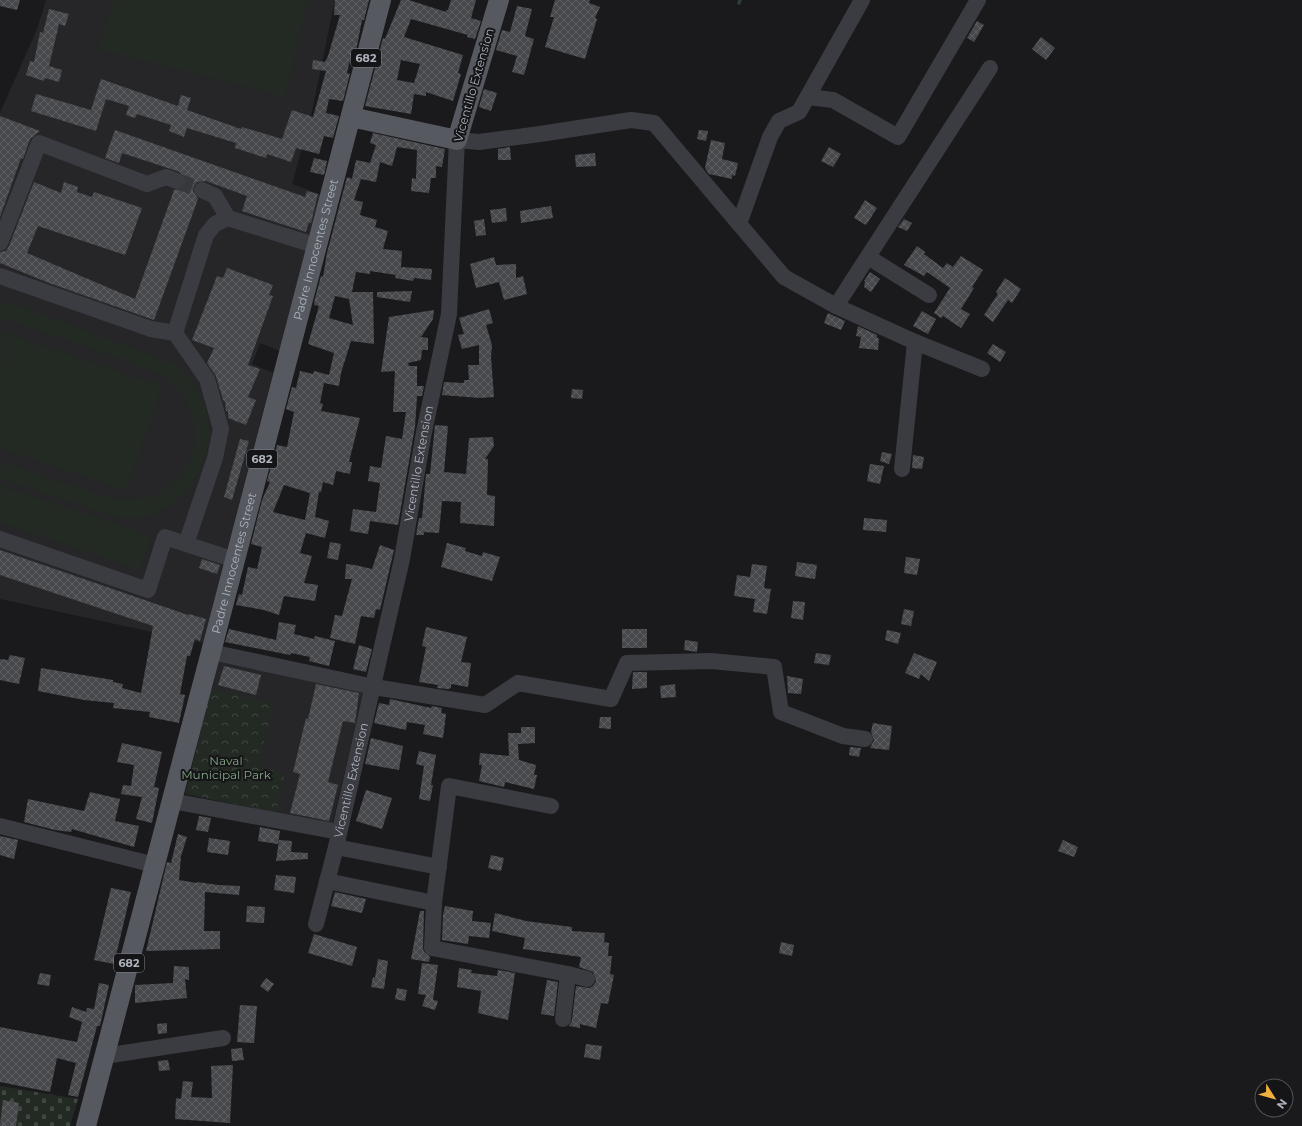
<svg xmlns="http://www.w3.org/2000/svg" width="1302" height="1126" viewBox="0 0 1302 1126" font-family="Montserrat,sans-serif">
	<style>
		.built { fill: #262629 }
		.green { fill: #222a23 }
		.cemetery { fill: url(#cemetery-stones) }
		.park { fill: url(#park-crowns) }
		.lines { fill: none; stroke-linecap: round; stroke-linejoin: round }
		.stream { stroke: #303a41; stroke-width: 3.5 }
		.building { fill: url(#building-cross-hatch); fill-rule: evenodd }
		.minor-tunnel { stroke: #37383c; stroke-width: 16; stroke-dasharray: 16 8; stroke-linecap: butt }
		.minor { stroke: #3b3c41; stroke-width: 16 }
		.major { stroke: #575960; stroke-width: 20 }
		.labels { text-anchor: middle; stroke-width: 4; stroke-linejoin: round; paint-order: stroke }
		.shield { fill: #151517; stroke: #7f838a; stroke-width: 1 }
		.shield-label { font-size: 11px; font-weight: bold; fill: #adb2bc }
		.street-label { font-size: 12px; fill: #adb2bc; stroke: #151517 }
		.park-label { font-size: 12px; fill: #84a685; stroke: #151517 }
	</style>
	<defs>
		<pattern id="cemetery-stones" width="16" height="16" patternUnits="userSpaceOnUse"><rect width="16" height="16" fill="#222a23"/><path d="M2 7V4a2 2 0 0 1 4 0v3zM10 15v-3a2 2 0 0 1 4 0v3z" fill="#3f4641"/></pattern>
		<pattern id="park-crowns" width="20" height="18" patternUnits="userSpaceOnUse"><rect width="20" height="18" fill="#222a23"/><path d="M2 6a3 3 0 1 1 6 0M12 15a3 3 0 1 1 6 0" fill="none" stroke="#3f4641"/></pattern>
		<pattern id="building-cross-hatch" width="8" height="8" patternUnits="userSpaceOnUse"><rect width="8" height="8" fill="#47484c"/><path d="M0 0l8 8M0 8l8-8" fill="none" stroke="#5f6064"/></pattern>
	</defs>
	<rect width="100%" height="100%" fill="#1a1a1c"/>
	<!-- built -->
	<path class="built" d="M46,0H335L312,111L292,184L322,195L280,351L260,343L252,364L273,373L203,643L0,599V113L37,29Z
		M219,662L364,691L332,824L185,794Z"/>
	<!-- green -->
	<path class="green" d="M114,0H308L285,97L99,49Z
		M0,303L23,307L175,364C188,376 200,389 205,406C222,456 186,515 131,518C114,519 97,511 81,506C54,497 27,488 0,479V462C27,471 54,480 81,488C96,493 112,501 128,500C199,499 219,411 160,373L9,320H0Z
		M1,332L162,386L126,491L0,448Z
		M0,486L85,514L81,527L86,514L152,537L140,570L0,522Z"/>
	<!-- cemetery -->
	<path class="cemetery" d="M0,1086L78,1099L70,1126H0Z"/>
	<!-- park -->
	<path class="park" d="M211,690L273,703L258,767L285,773L276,812L185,794Z"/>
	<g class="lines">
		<!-- stream -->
		<path class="stream" d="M739,3L740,0"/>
	</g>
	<!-- building -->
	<path class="building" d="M0,0H20L17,10L0,6Z
		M335,0H369L364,20H362L355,56L351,55L347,73L350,74L343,101L329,99L326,113L339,116L333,138L324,136L319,154L296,148L291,162L267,154L266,158L235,148L236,143L187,128L184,137L169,131L171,125L137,114L135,118L126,115L129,106L106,99L96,131L31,111L36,94L91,110L101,79L178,106L181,95L191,98L187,110L241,129L242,127L282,139L292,110L313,117L326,71L312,69L313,60L325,62L328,56L340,15H334Z
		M401,0H409L446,12V10H448L451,0H476L471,18L481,21L475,39L467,37L468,35L411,19L404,37L463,55L458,73L461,74L453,101L426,92V96L414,94L411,114L365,106L383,38L385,39ZM401,60L420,64L414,83L397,80Z
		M555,0H590L589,3L600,7L595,18L597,19L585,59L545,47L554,17H550Z
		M517,6L532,9L525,36L534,39L524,75L512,72L517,56L496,50L502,30L510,32Z
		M49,9L69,14L65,26L59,24L49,66L62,70L59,82L45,78L44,81L26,75L30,61L34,62L40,32L43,33Z
		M977,21L984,25L974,42L967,38Z
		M1041,37L1055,48L1046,60L1032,49Z
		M484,89L497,93L491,111L479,107Z
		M0,116L40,131L30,139L23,159L21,158L0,217Z
		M115,130L305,197L307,191L318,194L311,223L309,222L306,232L242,211L247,196L206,181L197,182L194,186L193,191L198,199L154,320L49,283L0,263V252L6,251L9,246L34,182L61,193L64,182L78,187L77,192L92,197L94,192L142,208L125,255L38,226L27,253L135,299L174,190L183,188L186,180L180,172L122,153L119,163L105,158Z
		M699,130L708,131L706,141L697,139Z
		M373,133L445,149L442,167L436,166V178H431L429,193L411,191L412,178L416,179L417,150L397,147L392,166L380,162L376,182L361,179L354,200L363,202L360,215L377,220L375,227L388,231L383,249L402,251L401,267L432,269L431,280L414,278L413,281L395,278L396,275L370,271V274L356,272L352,292H373L374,344L351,341L341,373L339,386L324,383L320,403L323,404L321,411L360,418L349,462H352L350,474L336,471L333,485L323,482L321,492H319L315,517L329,521L325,538L306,533L300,553L312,556L304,583L318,585L315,601L284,596L279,615L264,610L236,605L239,594L242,595L248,567L257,569L262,547L251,544L262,500L270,482L267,481L277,445L287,447L294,412L286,409L292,387L296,388L300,371L313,374L314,371L329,375L334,353L308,344L319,306L314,305L315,298L321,276L323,277L327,253L347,177L352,179L356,160L370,163L376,145L370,143ZM335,296L349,299L353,325L329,318ZM284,485L310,493L305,520L273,512Z
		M711,140L725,143L722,159L738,163L735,176L732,175V179L709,174L705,168Z
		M510,147L511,160H498V149Z
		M829,147L841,154L833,167L821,161Z
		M595,153L596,166L576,167L575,155Z
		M314,158L327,161L324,175L310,172Z
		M865,200L877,208L866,225L854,218Z
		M551,206L553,218L521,223L520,211Z
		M506,208L507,221L492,223L490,210Z
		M484,219L486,235L476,236L474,221Z
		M904,219L912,223L907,231L898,227Z
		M917,246L925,252L924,254L943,268L947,263L953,267L961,256L983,270L972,287L974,288L961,309L970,314L961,328L943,316L941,318L934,313L950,288L927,272L924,276L904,265Z
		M494,257L496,265L516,264V278L523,276L527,294L504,300L499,282L476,288L470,264Z
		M227,268L273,285L269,295L273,296L248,365L260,369L248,397L256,400L246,425L228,418V411H226L225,401L223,400L216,376L207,363L214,348L192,340L217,276L223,278Z
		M870,272L880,279L871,292L864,287L865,281H864Z
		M1005,278L1021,289L1012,303L1008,300L993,322L984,315L998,294L996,292Z
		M412,291L410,302L377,297V292Z
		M489,309L493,323L486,325L492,345L491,357L494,397L480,398L442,395L444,382L464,383V380H469L468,365H479V345L462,349L458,335L464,334L459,318Z
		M434,310L433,319L421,337L428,338V350H422L421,360L408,363L409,366H417V386H424L422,396H417L415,427L398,525L370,521L368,534L350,531L353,509L376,512L380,483L368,481L370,466L381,468L386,436L402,439L406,412H393L395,371L381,372L389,317Z
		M922,311L936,319L928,334L913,326Z
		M828,313L845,321L841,330L824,323Z
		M858,326L877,335V338H879L878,350L859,348L861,337L856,336Z
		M993,344L1006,352L1000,362L987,353Z
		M572,389L583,390L582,399L571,398Z
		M435,425L448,426L444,472L466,474L469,438L493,437L494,446L485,459H488L487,495L495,496L494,526L460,523L461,502L442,501L439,533L424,532V535H416L419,518H422L426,474H430Z
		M240,439L249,441L232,500L224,497Z
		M882,452L892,454L889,464L880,461Z
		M913,455L924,457L922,469L912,468Z
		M870,464L884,466L880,484L867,481Z
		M864,518L887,520L886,532L863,530Z
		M330,542L341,544L338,560L327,558Z
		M447,543L466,548L465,551L482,556L483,552L500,557L492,581L441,567Z
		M380,545L394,550L380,610L376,609L374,618L361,616L355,644L330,638L335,615L342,616L352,579H345L346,564L355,565L372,569Z
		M0,550L188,615L189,614L206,619L200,641L195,639L190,656H187L180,694L185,695L179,723L149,717L150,712L113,708L114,703L84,700L38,691L41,668L113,680V682L123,684L122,688L141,693L153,626L0,575Z
		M906,557L920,559L917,575L904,573Z
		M202,559L220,565L217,574L199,568Z
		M797,562L817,565L815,579L795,576Z
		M752,564L767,566L764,588L771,589L767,614L753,612L755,599L734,596L737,575L750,577Z
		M793,601L805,602L803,620L791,618Z
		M904,609L914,611L911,626L901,624Z
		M279,622L296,625L294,634L314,639L315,636L335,641L329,666L309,661L310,657L291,653L290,655L225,642L229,629L276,640Z
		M426,627L467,637L461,662L471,663L468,687L451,684V688L448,689L437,688L438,685L419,682L426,647L422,646Z
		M622,629H647V648H622Z
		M887,630L901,633L898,644L885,640Z
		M685,640L698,642L697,652L684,650Z
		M359,645L372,649L366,672L353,669Z
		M816,653L831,655L829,665L814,663Z
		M914,653L937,662L929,681L921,674L919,679L905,673Z
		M10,655L25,658L19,684L0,680V659L8,660Z
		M224,666L261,675L256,695L218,685Z
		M633,672H647V688L632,689Z
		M787,676L803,679L801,694L788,693Z
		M316,684L359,693L355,723L343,721L328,782L338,785L329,821L290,813L300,774L293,772L306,718L308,719Z
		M675,684L676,697L661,698L660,686Z
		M390,699L431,708L432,706L442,708L441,713L446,714L443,738L423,734L425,725L407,722L406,730L374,723L379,703L389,705Z
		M600,717H611V729L599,728Z
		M873,723L892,726L889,750L870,748L874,740L871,732Z
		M521,727H535V743L518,744L519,760L536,765L534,775H537L534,789L505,782L504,787L479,781L482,765H479L480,753L509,756L508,733H521Z
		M371,738L403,746L399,770L365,764Z
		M122,743L162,752L154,787L159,788L152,823L136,819L142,797L121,794L123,785L131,786L134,765L117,762Z
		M850,747L861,748L859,757L849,755Z
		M419,751L436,755L431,785H433L430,801L419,799L424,766L416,764Z
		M366,790L392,798L382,829L356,821Z
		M90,792L120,799L115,821L139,826L134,847L72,829L71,832L55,830L24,822L28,799L84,811Z
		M199,816L211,818L208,832L196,830Z
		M260,827L280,831L278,844L258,841Z
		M178,834L187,837L181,856L179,880L197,883V882L218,885L240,886L239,895L205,892L204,931H220V949L146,951L167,862L171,863Z
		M0,836L18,840L14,859L0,855Z
		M209,838L230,841L228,855L207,852Z
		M279,840L292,841L291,852L308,853V859L276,861Z
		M1063,840L1078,847L1074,857L1058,851Z
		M491,855L504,858L501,871L488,868Z
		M276,875L296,877L294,893L274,890Z
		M111,888L131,892L114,964L94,960Z
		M335,892L366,899L362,913L331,906Z
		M247,906L265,907L264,923L246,922Z
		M445,906L473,911L472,921L491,923L489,938L469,936L468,944L442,940L443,915Z
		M420,911H424L423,948L424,952L430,957L429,962L411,959Z
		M495,913L526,921L572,927V931L605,933L604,942L609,943L608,956H612L610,974L614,975L608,1004L601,1003L596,1028L580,1024V1028L569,1026L572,1020L576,986L589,988L593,986L596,981L593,972L579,967L581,957L523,949L525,938L492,931Z
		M314,934L357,947L352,966L308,953Z
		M781,942L794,945L792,956L779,953Z
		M378,959L388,961L384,989L371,987L373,977L375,978Z
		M422,963L438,965L433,1000L438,1001L435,1010L422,1006L426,995L418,994Z
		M174,966L189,967V980L185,979L187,998L135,1003V985L173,983Z
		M459,968L472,970L471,973L497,976L498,970L515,973L508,1020L478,1013L481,991L457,987Z
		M40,973L51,975L49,986L37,984Z
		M266,978L274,984L268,992L260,986Z
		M547,980L558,982L554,1016L541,1014Z
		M99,983L109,985L100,1026H97L78,1097L68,1095L76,1063L57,1058L50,1092L0,1082V1027L77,1042L82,1022L69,1017L72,1007L86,1012L87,1008L94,1009Z
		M397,988L407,990L405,1001L395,999Z
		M240,1005L257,1006L254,1043L237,1042Z
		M167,1023V1033L158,1034L157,1024Z
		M586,1044L602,1046L600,1060L584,1057Z
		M242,1048L244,1060L232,1061L231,1049Z
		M168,1060L170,1070L159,1071L158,1061Z
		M233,1065L230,1123L175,1119L176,1098L181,1099L183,1081L193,1082L191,1097L212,1098L211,1066Z
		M3,1100L19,1103L16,1126H0Z"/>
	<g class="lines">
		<!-- minor-tunnel -->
		<path class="minor-tunnel" d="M177,181L202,190"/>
		<!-- minor -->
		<g class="minor">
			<path d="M808,97L833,100L898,137L978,0"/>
			<path d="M202,190L215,196L228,218"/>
			<path d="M739,224L770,137L779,121L799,112L862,0"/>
			<path d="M0,243L39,143L147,184L166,177L177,181"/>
			<path d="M868,257L929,295"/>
			<path d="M0,276L151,329L175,333L207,379L221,429L215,458L186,544L235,560"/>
			<path d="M836,306L990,68"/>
			<path d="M175,333L206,235L215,224L228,218L317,246"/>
			<path d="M902,469L915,342"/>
			<path d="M0,539L148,590L165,537L186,544"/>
			<path d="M211,652L374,687L485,705L518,683L611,699L627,663L711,661L774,667L781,712L843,736L865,739"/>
			<path d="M172,801L339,832"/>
			<path d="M551,806L449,786L434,903L432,948L568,974L587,979"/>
			<path d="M0,826L155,865"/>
			<path d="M336,847L439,867"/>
			<path d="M327,881L434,903"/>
			<path id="s1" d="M316,924L336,847L402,559L424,432L449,314L457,140L479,142L540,134L631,120L654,123L784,277L836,306L915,342L982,369"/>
			<path d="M563,1019L568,974"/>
			<path d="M104,1056L223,1038"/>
		</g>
		<!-- major -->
		<g class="major">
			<path d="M351,117L457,140L499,0"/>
			<path id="s2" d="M86,1126L211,652L381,0"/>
		</g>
	</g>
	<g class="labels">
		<!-- shield labels -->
		<g class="shield">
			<rect x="351" y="49" width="30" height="18" rx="3"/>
			<rect x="247" y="450" width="30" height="18" rx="3"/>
			<rect x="114" y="954" width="30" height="18" rx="3"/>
		</g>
		<g class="shield-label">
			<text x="366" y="62">682</text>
			<text x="262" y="463">682</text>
			<text x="129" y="967">682</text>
		</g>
		<!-- street labels -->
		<g class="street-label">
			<text transform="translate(474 85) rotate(-74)" y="4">Vicentillo Extension</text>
			<text dy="4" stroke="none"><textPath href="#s2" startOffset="906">Padre Innocentes Street</textPath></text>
			<text dy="4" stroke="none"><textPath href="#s1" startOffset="472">Vicentillo Extension</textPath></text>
			<text dy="4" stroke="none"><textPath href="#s2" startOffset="582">Padre Innocentes Street</textPath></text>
			<text dy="4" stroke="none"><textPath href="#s1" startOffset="148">Vicentillo Extension</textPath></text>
		</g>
		<!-- park labels -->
		<g class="park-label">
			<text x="226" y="765">Naval<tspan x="226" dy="14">Municipal Park</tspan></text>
		</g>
	</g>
	<!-- north arrow -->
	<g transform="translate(1274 1098) rotate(127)"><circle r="19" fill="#151517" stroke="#525459"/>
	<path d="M0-3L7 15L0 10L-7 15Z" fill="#f1af3d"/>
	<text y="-6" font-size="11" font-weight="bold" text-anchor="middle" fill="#adb2bc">N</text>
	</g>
</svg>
